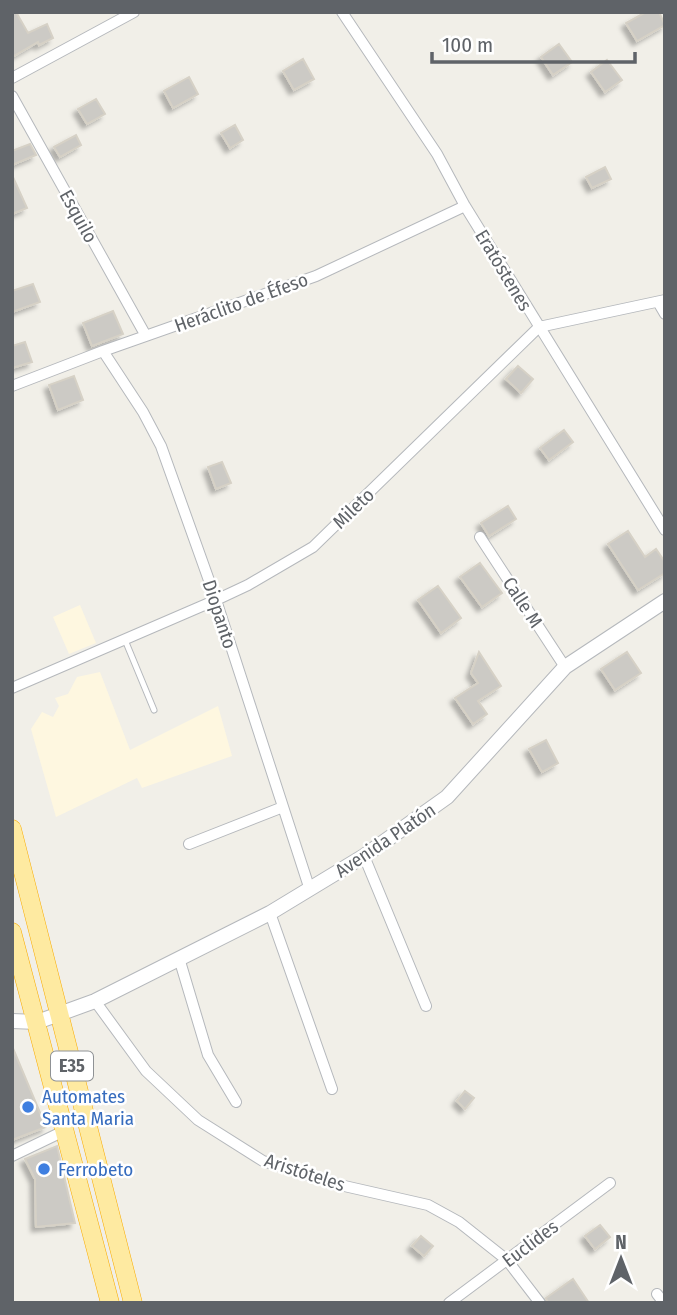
<svg xmlns="http://www.w3.org/2000/svg" width="677" height="1315" viewBox="0 0 677 1315" font-family="'Fira Sans Condensed',sans-serif">
	<style>
		.commercial { fill: #fef7e0 }
		.building { fill: #cccac5; stroke: #d6d1c6; stroke-width: 2; filter: url(#shadow) }
		.lines { fill: none; stroke-linecap: round; stroke-linejoin: round }
		.service-casing { stroke: #b5b8bc; stroke-width: 7 }
		.minor-casing { stroke: #b5b8bc; stroke-width: 12 }
		.tertiary-casing { stroke: #b5b8bc; stroke-width: 16 }
		.trunk-casing { stroke: #f9ab00; stroke-width: 19 }
		.service { stroke: #fff; stroke-width: 5 }
		.minor { stroke: #fff; stroke-width: 10 }
		.tertiary { stroke: #fff; stroke-width: 14 }
		.trunk { stroke: #feeaa1; stroke-width: 18 }
		.shop-dot { fill: #3f7fe0; stroke: #fff; stroke-width: 2.5 }
		.labels { text-anchor: middle; stroke-width: 5; stroke-linejoin: round; paint-order: stroke }
		.shield { fill: #fff; stroke: #8f9295; stroke-width: 2 }
		.shield-label { font-size: 18px; font-weight: bold; fill: #5f6368 }
		.street-label { font-size: 19px; fill: #5f6368; stroke: #fff }
		.shop-label { font-size: 19px; fill: #366cbe; stroke: #fff; text-anchor: start }
	</style>
	<defs>
		<filter id="shadow"><feDropShadow dx="-4.5" dy="4.5" stdDeviation="2" flood-color="#0004"/></filter>
	</defs>
	<rect width="100%" height="100%" fill="#f1efe8"/>
	<!-- commercial -->
	<path class="commercial" d="M80,605L96,643L69,654L53,617Z
		M100,672L130,750L218,706L232,756L142,788L137,778L56,817L31,729L42,712L53,717L59,706L55,698L68,694L77,677Z"/>
	<!-- building -->
	<path class="building" d="M12,12H16L28,33L47,24L53,38L39,45L38,42L12,57Z
		M646,12H659L665,25L637,41L626,23Z
		M559,44L572,62L553,75L541,57Z
		M303,59L314,79L294,90L283,71Z
		M607,60L622,80L605,92L591,72Z
		M189,77L198,94L173,108L164,91Z
		M96,99L105,114L87,124L78,109Z
		M235,125L243,140L230,148L221,133Z
		M76,135L81,145L60,157L54,147Z
		M30,144L36,155L12,165V151Z
		M605,167L611,179L592,188L586,177Z
		M12,175L27,208L12,214Z
		M33,284L40,302L12,312V291Z
		M113,311L123,334L92,346L83,323Z
		M25,342L32,362L12,368V346Z
		M518,366L533,379L521,393L506,379Z
		M74,376L83,400L58,410L49,385Z
		M564,430L573,442L549,460L540,448Z
		M222,462L231,483L216,489L208,467Z
		M508,506L516,519L489,536L481,523Z
		M628,531L645,557L656,549L665,562V573L638,590L608,544Z
		M480,563L502,593L482,607L460,577Z
		M438,586L461,618L441,633L418,600Z
		M479,652L501,686L478,701L487,714L473,724L455,698L478,683L471,673Z
		M627,652L641,673L615,690L601,669Z
		M546,740L558,763L542,772L529,749Z
		M12,1046L46,1127L12,1140Z
		M465,1091L474,1098L465,1109L457,1101Z
		M57,1146L75,1223L36,1227L35,1179L25,1159Z
		M600,1225L610,1237L595,1249L585,1236Z
		M421,1236L433,1246L424,1256L412,1246Z
		M573,1279L589,1303H548L546,1298Z"/>
	<g class="lines">
		<defs>
			<path id="service" d="M125,640L154,710"/>
			<path id="minor" d="M342,12L437,154L465,206L665,530
				M12,78L134,12
				M12,96L146,336
				M658,302L665,314
				M103,351L143,412L161,446L216,600L310,890
				M12,386L103,351L316,276L465,206
				M480,537L565,667
				M12,688L216,600L248,585L313,547L539,327L665,300
				M189,844L283,807
				M364,856L426,1006
				M270,913L332,1089
				M179,958L208,1055L236,1102
				M95,1001L146,1071L198,1120L263,1161L340,1185L428,1205L459,1222L507,1260L540,1303
				M12,1156L66,1130
				M657,1294L664,1303
				M449,1303L610,1183"/>
			<path id="tertiary" d="M12,1021L37,1022L95,1001L270,913L364,856L447,797L565,667L665,601"/>
			<path id="trunk" d="M12,829L133,1303
				M12,932L110,1303"/>
		</defs>
		<!-- service casing -->
		<use href="#service" class="service-casing"/>
		<!-- minor casing -->
		<use href="#minor" class="minor-casing"/>
		<!-- tertiary casing -->
		<use href="#tertiary" class="tertiary-casing"/>
		<!-- trunk casing -->
		<use href="#trunk" class="trunk-casing"/>
		<!-- service -->
		<use href="#service" class="service"/>
		<!-- minor -->
		<use href="#minor" class="minor"/>
		<!-- tertiary -->
		<use href="#tertiary" class="tertiary"/>
		<!-- trunk -->
		<use href="#trunk" class="trunk"/>
	</g>
	<!-- markers -->
	<g class="shop-dot">
		<circle cx="28" cy="1107" r="7"/>
		<circle cx="44" cy="1169" r="7"/>
	</g>
	<g class="labels">
		<!-- shield labels -->
		<rect class="shield" x="51" y="1051.5" width="42" height="29" rx="5"/>
		<g class="shield-label">
			<text x="72" y="1072">E35</text>
		</g>
		<!-- street labels -->
		<g class="street-label">
			<text transform="translate(79 216) rotate(61)" y="7">Esquilo</text>
			<text transform="translate(504 270) rotate(59)" y="7">Eratóstenes</text>
			<text transform="translate(241 302) rotate(-20)" y="7">Heráclito de Éfeso</text>
			<text transform="translate(353 508) rotate(-44)" y="7">Mileto</text>
			<text transform="translate(523 602) rotate(57)" y="7">Calle M</text>
			<text transform="translate(220 614) rotate(72)" y="7">Diopanto</text>
			<text transform="translate(385 840) rotate(-34)" y="7">Avenida Platón</text>
			<text transform="translate(305 1172) rotate(18)" y="7">Aristóteles</text>
			<text transform="translate(530 1243) rotate(-37)" y="7">Euclides</text>
		</g>
		<!-- shop labels -->
		<g class="shop-label">
			<text x="42" y="1103">Automates<tspan x="42" dy="22">Santa Maria</tspan></text>
			<text x="58" y="1176">Ferrobeto</text>
		</g>
	</g>
	<!-- border -->
	<rect width="677" height="1315" fill="none" stroke="#5f6368" stroke-width="28"/>
	<!-- north arrow -->
	<g transform="translate(621 1259)" stroke="#ffffff" stroke-width="5" paint-order="stroke">
	<path d="M0-5L12 26L0 18L-12 26Z" fill="#5f6368"/>
	<text y="-10" font-size="19" font-weight="bold" text-anchor="middle" fill="#5f6368">N</text>
	</g>
	<!-- scale -->
	<path d="M432 52v10h203v-10" fill="none" stroke="#5f6368" stroke-width="3.5"/>
	<text x="442" y="52" font-size="21" fill="#5f6368" stroke="#ffffff" stroke-width="5" paint-order="stroke">100 m</text>
</svg>
